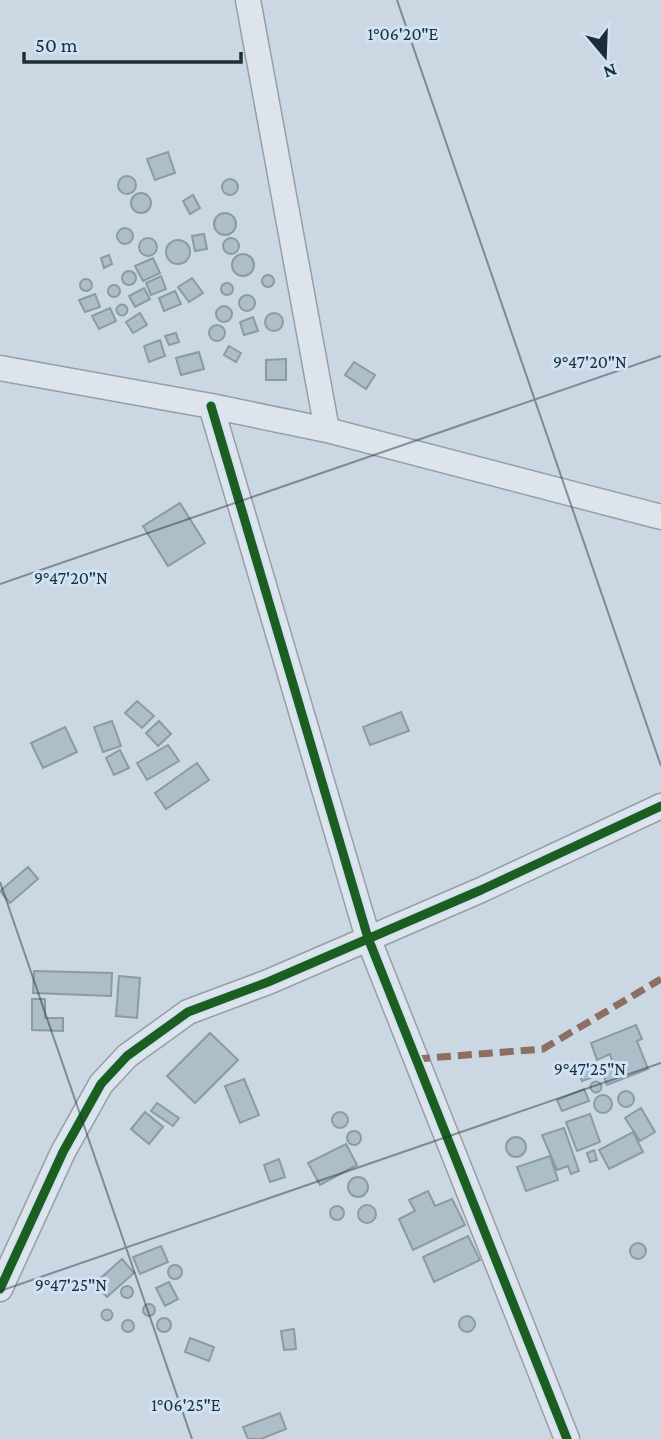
<svg xmlns="http://www.w3.org/2000/svg" width="661" height="1439" viewBox="0 0 661 1439" font-family="'Crimson Pro',serif">
	<style>
		.building { fill: #acbec7; stroke: #8b9ba3; stroke-width: 2 }
		.lines { fill: none; stroke-linecap: round; stroke-linejoin: round }
		.street-casing { stroke: #959fa8; stroke-width: 27 }
		.street { stroke: #dde4eb; stroke-width: 24 }
		.quiet { stroke: #8d6e63; stroke-width: 7; stroke-dasharray: 14 7; stroke-linecap: butt }
		.cycleway-casing { stroke: #d0e2f5; stroke-width: 13 }
		.cycleway { stroke: #1b5e20; stroke-width: 9 }
		.ticks { fill: none; stroke: #1d2f36; stroke-width: 2; stroke-opacity: 0.45 }
		.ticks-label { font-size: 18px; text-anchor: middle; fill: #1d2f36; stroke: #d0e2f5; stroke-width: 6; stroke-linejoin: round; paint-order: stroke }
	</style>
	<rect width="100%" height="100%" fill="#cbd7e3"/>
	<!-- building -->
	<path class="building" d="M168,152L175,173L155,180L147,159Z
		M118 185a9 9 0 1 1 18 0a9 9 0 1 1-18 0Z
		M222 187a8 8 0 1 1 16 0a8 8 0 1 1-16 0Z
		M131 203a10 10 0 1 1 20 0a10 10 0 1 1-20 0Z
		M193,195L200,208L190,214L183,201Z
		M214 224a11 11 0 1 1 22 0a11 11 0 1 1-22 0Z
		M117 236a8 8 0 1 1 16 0a8 8 0 1 1-16 0Z
		M204,234L207,249L195,251L192,236Z
		M223 246a8 8 0 1 1 16 0a8 8 0 1 1-16 0Z
		M139 247a9 9 0 1 1 18 0a9 9 0 1 1-18 0Z
		M166 252a12 12 0 1 1 24 0a12 12 0 1 1-24 0Z
		M232 265a11 11 0 1 1 22 0a11 11 0 1 1-22 0Z
		M109,255L112,264L104,268L101,258Z
		M153,258L160,273L143,281L135,266Z
		M122 278a7 7 0 1 1 14 0a7 7 0 1 1-14 0Z
		M262 281a6 6 0 1 1 12 0a6 6 0 1 1-12 0Z
		M161,276L166,289L151,295L146,283Z
		M192,278L203,293L189,302L178,287Z
		M80 285a6 6 0 1 1 12 0a6 6 0 1 1-12 0Z
		M221 289a6 6 0 1 1 12 0a6 6 0 1 1-12 0Z
		M108 291a6 6 0 1 1 12 0a6 6 0 1 1-12 0Z
		M144,288L150,299L135,307L129,296Z
		M175,291L181,304L164,311L159,298Z
		M95,294L100,307L85,312L79,300Z
		M239 303a8 8 0 1 1 16 0a8 8 0 1 1-16 0Z
		M116.5 310a5.5 5.5 0 1 1 11 0a5.5 5.5 0 1 1-11 0Z
		M216 314a8 8 0 1 1 16 0a8 8 0 1 1-16 0Z
		M110,308L116,321L99,329L92,316Z
		M140,313L147,325L133,333L126,322Z
		M265 322a9 9 0 1 1 18 0a9 9 0 1 1-18 0Z
		M253,317L258,331L244,335L240,322Z
		M209 333a8 8 0 1 1 16 0a8 8 0 1 1-16 0Z
		M176,333L179,342L169,345L165,336Z
		M160,340L165,356L149,362L144,346Z
		M229,346L241,353L236,362L224,355Z
		M199,352L204,369L181,375L176,358Z
		M286,359V380H266V360Z
		M354,362L375,375L366,389L345,375Z
		M180,503L205,543L168,566L143,526Z
		M137,701L154,716L142,728L125,713Z
		M401,712L409,731L370,745L363,727Z
		M112,721L121,746L103,752L94,727Z
		M159,721L171,734L158,746L146,733Z
		M65,727L77,752L43,768L31,743Z
		M168,745L179,761L147,780L137,763Z
		M120,750L129,768L114,775L106,758Z
		M197,763L209,780L166,809L155,793Z
		M28,867L38,879L10,903L0,891Z
		M34,971L112,973L111,996L33,993Z
		M119,976L140,978L137,1018L116,1016Z
		M32,999H45V1018H63V1031L32,1030Z
		M636,1025L642,1039L637,1041L648,1069L607,1085L601,1068L613,1064L610,1054L597,1060L591,1043Z
		M210,1033L238,1060L195,1103L167,1076Z
		M594,1062L599,1075L582,1081L577,1068Z
		M244,1079L259,1115L240,1123L225,1086Z
		M590.5 1087a5.5 5.5 0 1 1 11 0a5.5 5.5 0 1 1-11 0Z
		M584,1089L589,1101L562,1111L557,1100Z
		M618 1099a8 8 0 1 1 16 0a8 8 0 1 1-16 0Z
		M594 1104a9 9 0 1 1 18 0a9 9 0 1 1-18 0Z
		M157,1103L179,1118L173,1126L151,1111Z
		M641,1108L655,1132L640,1141L625,1118Z
		M145,1112L163,1127L149,1144L131,1129Z
		M332 1120a8 8 0 1 1 16 0a8 8 0 1 1-16 0Z
		M590,1114L600,1142L577,1151L566,1122Z
		M564,1128L579,1171L571,1174L568,1166L557,1170L542,1135Z
		M347 1138a7 7 0 1 1 14 0a7 7 0 1 1-14 0Z
		M633,1132L643,1152L609,1169L599,1150Z
		M506 1147a10 10 0 1 1 20 0a10 10 0 1 1-20 0Z
		M346,1144L357,1165L320,1185L308,1163Z
		M594,1150L597,1160L590,1162L587,1153Z
		M550,1156L558,1180L526,1191L517,1167Z
		M279,1159L285,1177L270,1182L264,1165Z
		M348 1187a10 10 0 1 1 20 0a10 10 0 1 1-20 0Z
		M428,1191L435,1206L452,1199L465,1225L413,1250L399,1219L415,1211L409,1200Z
		M358 1214a9 9 0 1 1 18 0a9 9 0 1 1-18 0Z
		M330 1213a7 7 0 1 1 14 0a7 7 0 1 1-14 0Z
		M468,1236L480,1260L434,1282L423,1257Z
		M630 1251a8 8 0 1 1 16 0a8 8 0 1 1-16 0Z
		M161,1246L168,1262L140,1274L133,1257Z
		M122,1259L134,1273L107,1297L94,1284Z
		M168 1272a7 7 0 1 1 14 0a7 7 0 1 1-14 0Z
		M169,1282L178,1299L165,1306L156,1288Z
		M121 1292a6 6 0 1 1 12 0a6 6 0 1 1-12 0Z
		M143 1310a6 6 0 1 1 12 0a6 6 0 1 1-12 0Z
		M101.5 1315a5.5 5.5 0 1 1 11 0a5.5 5.5 0 1 1-11 0Z
		M459 1324a8 8 0 1 1 16 0a8 8 0 1 1-16 0Z
		M157 1325a7 7 0 1 1 14 0a7 7 0 1 1-14 0Z
		M122 1326a6 6 0 1 1 12 0a6 6 0 1 1-12 0Z
		M294,1329L296,1349L284,1350L281,1331Z
		M190,1338L214,1347L209,1361L185,1352Z
		M280,1413L286,1429L261,1439H248L243,1427Z"/>
	<g class="lines">
		<defs>
			<path id="street" d="M248,0L327,430
				M0,368L211,406L327,430L661,517
				M211,406L368,938L567,1439
				M0,1289L63,1152L101,1084L127,1056L188,1012L268,982L481,890L661,806"/>
		</defs>
		<!-- street casing -->
		<use href="#street" class="street-casing"/>
		<!-- street -->
		<use href="#street" class="street"/>
		<!-- quiet -->
		<path class="quiet" d="M416,1059L543,1049L661,979"/>
		<defs>
			<path id="cycleway" d="M211,406L368,938L567,1439
				M0,1289L63,1152L101,1084L127,1056L188,1012L268,982L481,890L661,806"/>
		</defs>
		<!-- cycleway casing -->
		<use href="#cycleway" class="cycleway-casing"/>
		<!-- cycleway -->
		<use href="#cycleway" class="cycleway"/>
	</g>
	<!-- ticks -->
	<path class="ticks" d="M397,0L661,766M0,584L661,356M0,882L192,1439M0,1291L661,1063"/>
	<g class="ticks-label">
		<text x="403" y="40">1°06'20"E</text>
		<text x="590" y="368">9°47'20"N</text>
		<text x="71" y="584">9°47'20"N</text>
		<text x="590" y="1075">9°47'25"N</text>
		<text x="71" y="1291">9°47'25"N</text>
		<text x="186" y="1411">1°06'25"E</text>
	</g>
	<!-- north arrow -->
	<g transform="translate(605 56) rotate(161)" stroke="#d0e2f5" stroke-width="5" paint-order="stroke">
	<path d="M0-5L12 26L0 18L-12 26Z" fill="#1d2f36"/>
	<text y="-10" font-size="19" font-weight="bold" text-anchor="middle" fill="#1d2f36">N</text>
	</g>
	<!-- scale -->
	<path d="M24 52v10h217v-10" fill="none" stroke="#1d2f36" stroke-width="3.5"/>
	<text x="35" y="52" font-size="21" fill="#1d2f36" stroke="#d0e2f5" stroke-width="5" paint-order="stroke">50 m</text>
</svg>
